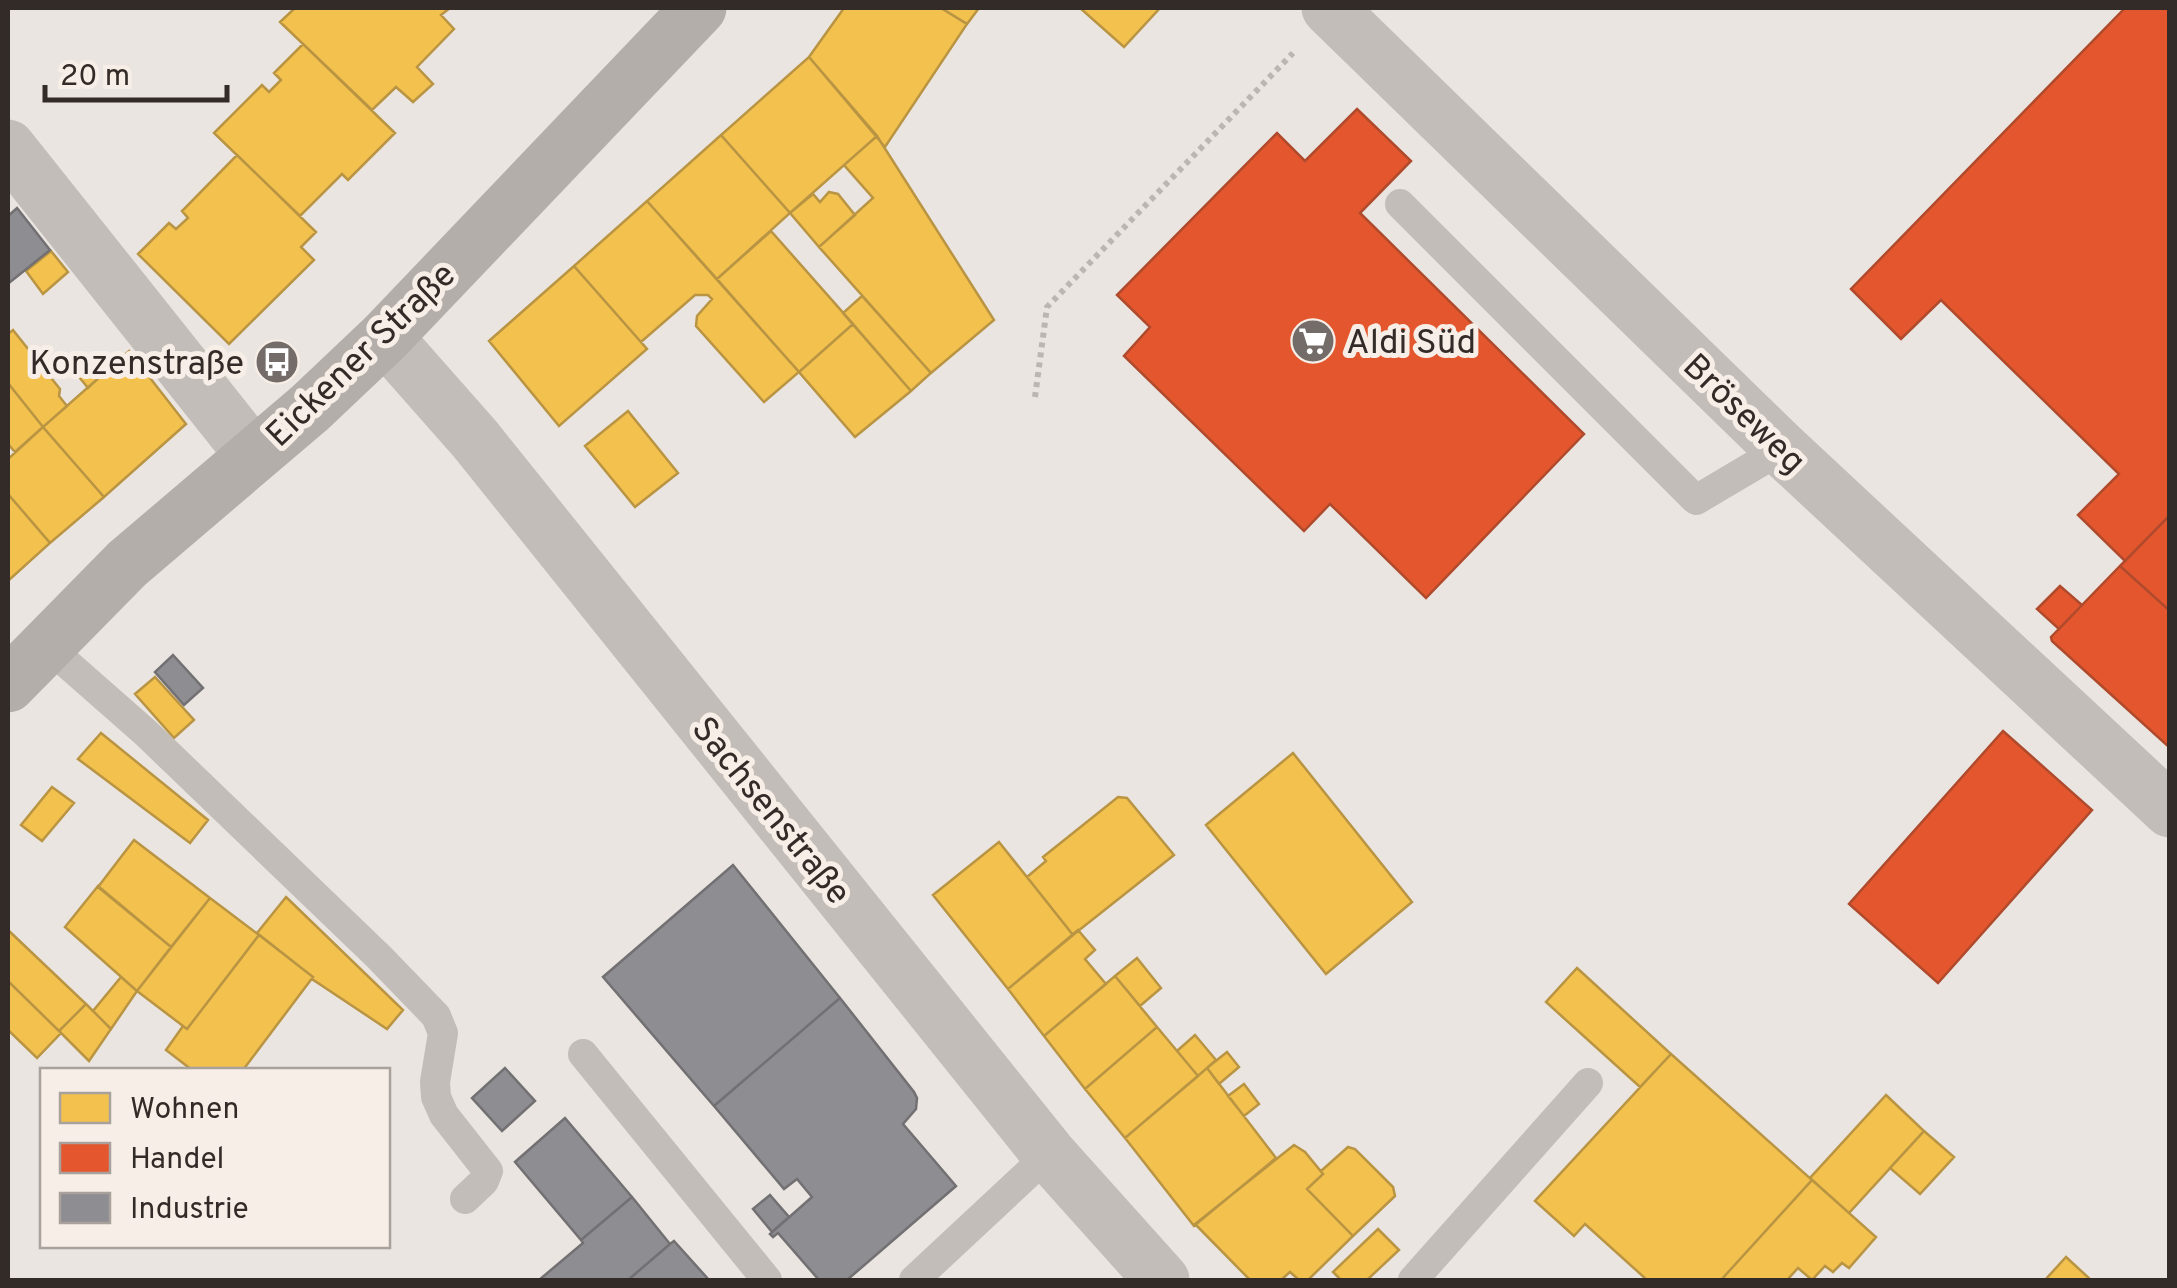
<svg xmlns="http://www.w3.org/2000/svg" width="2177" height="1288" viewBox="0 0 2177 1288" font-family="Overpass,sans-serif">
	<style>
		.homes { fill: #f2c14e; stroke: #b99443; stroke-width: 2.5 }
		.shops { fill: #e4572e; stroke: #af4a2c; stroke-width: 2.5 }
		.industry { fill: #8d8d92; stroke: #727072; stroke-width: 2.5 }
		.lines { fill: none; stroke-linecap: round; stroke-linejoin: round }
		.path { stroke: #bcb6b2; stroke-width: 6; stroke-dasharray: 5 5; stroke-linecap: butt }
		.lane { stroke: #c3bdb9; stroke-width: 30 }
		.street { stroke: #c3bdb9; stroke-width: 55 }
		.secondary { stroke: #b4aeaa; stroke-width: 55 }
		.labels { text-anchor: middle; stroke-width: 10; stroke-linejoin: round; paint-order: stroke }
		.poi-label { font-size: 35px; fill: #332b28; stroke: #f7efe7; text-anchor: start }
		.street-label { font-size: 35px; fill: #332b28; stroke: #f7efe7 }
	</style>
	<rect width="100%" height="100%" fill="#eae5e0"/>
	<!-- homes -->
	<path class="homes" d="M295,8H450L441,15L454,29L417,67L433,84L413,102L396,87L372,110L280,22Z
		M844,8H941L967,24L885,147L809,57Z
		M941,8H979L967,24Z
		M1080,8H1160L1124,47Z
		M303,44L395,133L348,180L342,174L300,216L214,133L262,85L269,92L281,80L274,73Z
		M809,57L877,136L790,213L721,135Z
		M721,135L790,213L717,279L647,201Z
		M877,136L994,320L931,373L819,247L873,198L844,165Z
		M237,155L316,232L301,247L314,260L229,344L138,254L169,223L176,229L188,218L182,211Z
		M829,192L838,194L855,215L819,247L790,213L813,194L820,202Z
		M647,201L799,372L764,402L696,326L697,316L712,299L708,295H695L641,342L574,266Z
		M771,231L853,324L799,372L717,279Z
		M51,251L68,272L43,294L26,271Z
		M574,266L647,349L559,426L489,341Z
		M862,296L931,373L911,391L843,313Z
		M853,324L911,391L855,437L799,372Z
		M13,330L60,389L59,396L67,406L43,427L8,383V334Z
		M129,351L186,424L104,497L43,427Z
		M94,364L103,374L88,388L79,377Z
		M8,383L43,427L15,452L8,444Z
		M628,411L678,473L635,507L585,446Z
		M43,427L104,497L50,543L8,494V459Z
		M8,494L50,543L8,581Z
		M155,677L194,720L174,738L135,694Z
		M101,733L208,820L190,843L78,759Z
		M1293,753L1412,902L1326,974L1206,825Z
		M52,787L74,803L42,841L21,825Z
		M1118,797L1127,798L1174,855L1073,935L1027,877L1046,861L1043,857Z
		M134,840L210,898L171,947L98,887Z
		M999,842L1073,935L1008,989L933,895Z
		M98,886L171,947L137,991L65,927Z
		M286,897L403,1010L387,1029L312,979L313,977L257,933Z
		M210,898L259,935L187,1029L137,991Z
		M8,930L86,1004L59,1031L8,981Z
		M1078,930L1095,950L1085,959L1106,984L1044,1036L1008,989Z
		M259,935L313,977L243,1070H192L166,1050L183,1026L187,1029Z
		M1137,958L1161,988L1140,1006L1115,976Z
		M1577,968L1671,1054L1640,1087L1546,1002Z
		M1115,976L1157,1027L1085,1089L1044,1036Z
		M121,977L137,991L111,1029L93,1011Z
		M8,981L61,1033L37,1058L8,1030Z
		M86,1004L111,1029L89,1061L59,1031Z
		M1157,1027L1198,1076L1125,1138L1085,1089Z
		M1195,1035L1216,1060L1198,1076L1177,1051Z
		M1227,1052L1239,1067L1219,1084L1207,1068Z
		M1671,1054L1812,1180L1721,1280H1647L1585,1224L1574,1236L1535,1201Z
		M1207,1068L1276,1158L1194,1226L1125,1138Z
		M1244,1084L1259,1104L1244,1116L1228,1096Z
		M1886,1095L1924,1131L1849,1213L1810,1178Z
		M1924,1131L1954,1157L1920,1194L1890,1168Z
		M1294,1145L1305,1152L1323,1174L1307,1189L1353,1236L1308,1280H1299L1290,1272L1281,1280H1250L1195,1224Z
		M1348,1147L1355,1149L1393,1187L1395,1196L1353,1236L1307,1189L1323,1174L1321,1171Z
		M1812,1180L1876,1237L1849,1268L1842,1263L1833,1272L1825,1266L1812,1280L1798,1268L1787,1280H1721Z
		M1378,1229L1399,1250L1367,1280H1341L1333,1272Z
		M2066,1257L2091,1280H2045Z"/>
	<!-- shops -->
	<path class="shops" d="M2125,8H2170V515L2125,561L2078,515L2119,474L1941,300L1901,339L1851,289Z
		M1357,109L1411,161L1360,213L1584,434L1426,598L1330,504L1304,531L1124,356L1150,327L1117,295L1277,133L1305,161Z
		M2170,515V611L2120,566Z
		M2120,566L2170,611V748L2052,641L2051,637Z
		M2060,586L2082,605L2059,629L2037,609Z
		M2003,731L2092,810L1938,983L1849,904Z"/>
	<!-- industry -->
	<path class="industry" d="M17,208L50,250L9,283L8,216Z
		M173,655L203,688L184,705L155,672Z
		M733,865L840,998L714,1106L603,977Z
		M840,998L914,1092L917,1098L916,1109L903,1124L956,1186L847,1280H819L778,1233L773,1237L770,1234L812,1197L797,1179L784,1189L714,1106Z
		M505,1068L535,1101L502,1131L472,1098Z
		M565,1118L632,1197L581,1240L515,1162Z
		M770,1195L789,1217L772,1232L753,1209Z
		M632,1197L670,1244L628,1280H539L583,1243L581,1240Z
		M674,1241L709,1280H628L670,1244Z"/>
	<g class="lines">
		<!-- path -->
		<path class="path" d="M1035,397L1047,307L1293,53"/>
		<!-- lane -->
		<path class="lane" d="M1400,204L1696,500L1782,449
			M47,646L146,733L379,957L436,1016L443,1033L435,1082L436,1097L444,1115L488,1171L484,1181L465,1199
			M583,1054L767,1280
			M914,1280L1049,1154
			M1413,1280L1588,1083"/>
		<!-- street -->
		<path class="street" d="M1329,8L1782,449L2170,810
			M8,147L253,455
			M385,337L475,439L1049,1154L1162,1280"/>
		<!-- secondary -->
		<path class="secondary" d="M8,685L127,564L310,408L385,337L699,8"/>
	</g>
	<!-- icons -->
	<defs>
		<symbol id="supermarket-disc" viewBox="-11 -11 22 22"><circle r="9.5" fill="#736c68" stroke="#f7efe7"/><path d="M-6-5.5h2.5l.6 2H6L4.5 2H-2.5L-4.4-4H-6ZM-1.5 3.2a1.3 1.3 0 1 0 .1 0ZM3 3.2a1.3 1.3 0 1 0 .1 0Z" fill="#fff"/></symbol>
		<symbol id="bus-disc" viewBox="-11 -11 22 22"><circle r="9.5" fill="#736c68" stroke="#f7efe7"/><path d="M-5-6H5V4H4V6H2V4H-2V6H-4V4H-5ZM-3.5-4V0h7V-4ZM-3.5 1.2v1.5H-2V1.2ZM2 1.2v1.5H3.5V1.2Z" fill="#fff"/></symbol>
	</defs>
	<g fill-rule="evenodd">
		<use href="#supermarket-disc" x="1288" y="316" width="50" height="50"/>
		<use href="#bus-disc" x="252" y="337" width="50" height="50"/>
	</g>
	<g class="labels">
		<!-- poi labels -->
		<g class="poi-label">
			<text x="1346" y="353">Aldi Süd</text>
			<text x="244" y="374" text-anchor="end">Konzenstraße</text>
		</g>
		<!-- street labels -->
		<g class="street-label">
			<text transform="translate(360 354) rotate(-44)" y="12">Eickener Straße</text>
			<text transform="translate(1745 413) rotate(44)" y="12">Bröseweg</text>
			<text transform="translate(772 810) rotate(51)" y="12">Sachsenstraße</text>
		</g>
	</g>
	<!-- border -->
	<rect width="2177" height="1288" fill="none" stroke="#332b28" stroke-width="20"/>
	<!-- legend -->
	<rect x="40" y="1068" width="350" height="180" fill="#f7efe7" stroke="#a9a19b" stroke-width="2.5"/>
	<rect x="60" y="1093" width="50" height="30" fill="#f2c14e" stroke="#a9a19b" stroke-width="2.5"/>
	<text x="130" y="1118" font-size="30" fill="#332b28">Wohnen</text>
	<rect x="60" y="1143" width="50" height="30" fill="#e4572e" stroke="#a9a19b" stroke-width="2.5"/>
	<text x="130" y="1168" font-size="30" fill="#332b28">Handel</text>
	<rect x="60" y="1193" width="50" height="30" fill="#8d8d92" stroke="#a9a19b" stroke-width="2.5"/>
	<text x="130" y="1218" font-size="30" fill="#332b28">Industrie</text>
	<!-- scale -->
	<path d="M45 85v15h182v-15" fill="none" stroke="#332b28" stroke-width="5"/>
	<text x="60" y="85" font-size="30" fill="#332b28" stroke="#f7efe7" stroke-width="8" paint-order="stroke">20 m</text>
</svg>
